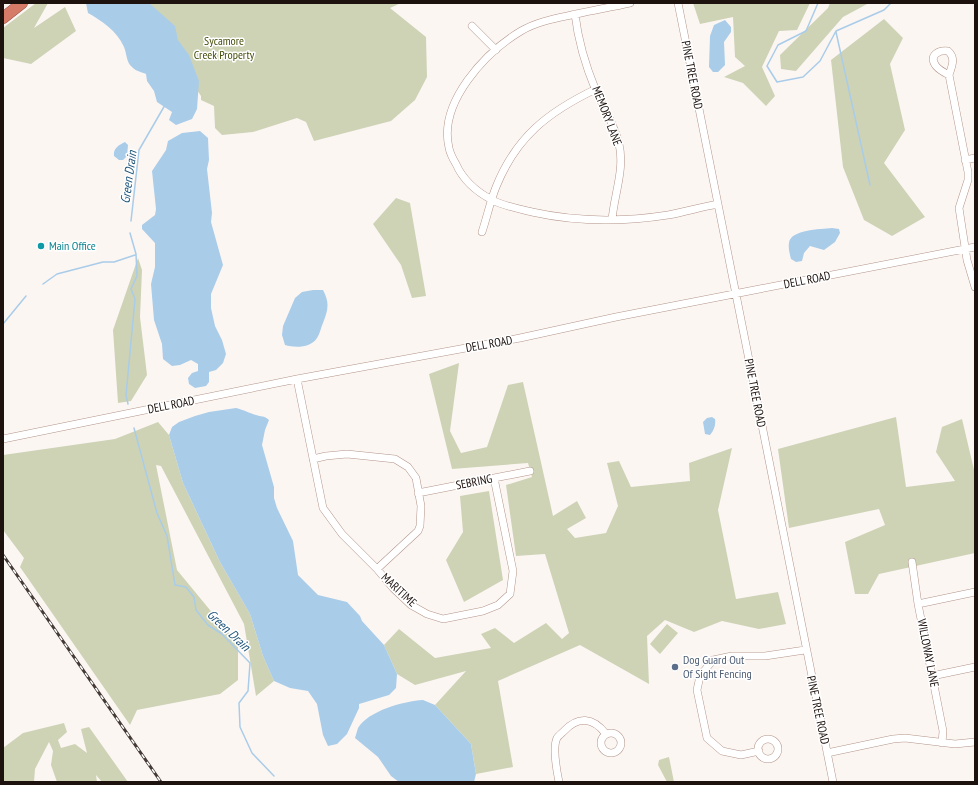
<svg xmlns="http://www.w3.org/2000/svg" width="978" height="785" viewBox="0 0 978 785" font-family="'PT Sans Narrow',sans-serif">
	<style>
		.green { fill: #ced3b6 }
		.water { fill: #a9cce9 }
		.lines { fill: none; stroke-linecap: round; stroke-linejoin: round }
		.stream { stroke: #a9cce9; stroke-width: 1.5 }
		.minor-casing { stroke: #b29589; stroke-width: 8 }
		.highway-casing { stroke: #965649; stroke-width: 12 }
		.minor { stroke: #fff; stroke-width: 7 }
		.highway { stroke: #d77b69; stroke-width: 11 }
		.rail-casing { stroke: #443a36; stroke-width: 3 }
		.rail { stroke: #fff; stroke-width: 1.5; stroke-dasharray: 4.5; stroke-linecap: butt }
		.culture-dot { fill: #0f9aa8; stroke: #fff; stroke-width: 1.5 }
		.service-dot { fill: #5c6f8a; stroke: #fff; stroke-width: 1.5 }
		.labels { text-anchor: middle; stroke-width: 3; stroke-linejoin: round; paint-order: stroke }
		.park-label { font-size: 12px; fill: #464d0a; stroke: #fff }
		.street-label { font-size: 12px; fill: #1d120e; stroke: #fff }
		.culture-label { font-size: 12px; fill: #0d838f; stroke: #fff; text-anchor: start }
		.service-label { font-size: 12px; fill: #4e5e75; stroke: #fff; text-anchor: start }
		.water-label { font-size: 13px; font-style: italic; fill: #1d537a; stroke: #fff }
	</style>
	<rect width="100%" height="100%" fill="#fcf6f3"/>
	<!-- green -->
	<path class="green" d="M36,3H48L34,28L65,7L76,31L31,64L3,58V28Z
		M140,3H401L390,8L426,37L427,77L415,100L391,121L314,141L306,122L297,118L253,132L222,135L215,128L214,106L201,100V96Z
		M693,3H810L797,30L779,31L762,67L775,96L766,106L743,83L724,77L745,66L735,57L733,17L700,24Z
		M830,3H869L843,17L796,71L781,69L780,55L828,8Z
		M884,19L903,38L890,64L905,130L884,163L925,217L892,236L864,220L843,167L831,60Z
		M396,198L410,203L426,296L412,298L401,265L373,224Z
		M138,258L142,270L140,317L147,375L131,401L118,403L113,330Z
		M459,363L450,431L461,453L487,447L508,385L523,382L553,516L577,501L586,518L567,529L575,538L606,533L618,506L607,463L619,461L631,487L690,481L689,463L732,448L718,510L736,599L778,592L786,624L759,629L722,621L694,632L665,620L647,636L649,684L580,645L498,681L513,767L476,774L471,744L435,705L466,671L415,685L397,674L384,645L399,629L435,658L491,648L481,634L495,628L514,643L546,623L562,639L569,633L545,554L516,556L506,485L532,477L528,463L452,469L429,374Z
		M896,417L906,487L955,481L936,452L942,427L962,419L975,474V553L879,574L868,594H855L845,542L885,525L879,509L789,528L778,449Z
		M158,422L169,435L183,483L220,562L250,614L263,656L274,681L256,696L244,624L161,466L156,465L177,570L238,644V680L220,694L137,710L130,725L20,567L24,558L3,530V455L115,439Z
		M489,491L503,580L464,602L446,560L463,532L460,496Z
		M667,624L678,633L660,654L650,644Z
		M64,723L67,732L58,740L61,748L75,744L87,753L81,729L89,727L128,782H102L96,775L97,782H57L51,765L53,751L49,742L35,769L34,782H3V748L23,733Z
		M669,757L674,782H667L658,765L659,760Z"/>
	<!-- water -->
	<path class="water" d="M86,3H149L175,26L178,40L189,55L199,81L197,109L192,119L176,125L169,120L172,112L157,102L154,91L147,81L146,74C142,72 135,71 132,67C126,62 127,54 124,47C117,31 102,21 88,13Z
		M725,20L731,27V32L724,42L725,65L718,72H713L709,67L710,36L714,25Z
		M200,131L208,138L209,160L207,169L212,213L211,222L223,265L211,294V308L215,326L222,340L226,354L223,363L216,370L209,372V382L206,386L195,388L189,384L188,378L192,373L198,371V364L191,360L180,365L172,366L163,359L162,344L154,320L151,284L155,267V243L142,229V225L155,215L156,209L152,171L166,150L168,141L182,133Z
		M125,142L128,145L127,156L123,160H119L114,156C113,148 119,145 125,142Z
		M832,228L839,229L840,233L835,242L824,250L810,246L804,253L802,261L796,262L791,259C790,255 788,248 789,243C790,230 820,229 832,228Z
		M313,290H323C330,303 328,310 323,323C321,327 320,334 317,338C311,348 295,348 285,345L282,335L283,326L295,298L302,292Z
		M236,408C244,410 249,413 256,415C261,417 264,415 269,420L265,430L262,445L274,487V498L277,508L293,541L298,575L318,595L347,602L360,616L362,621L384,645L397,674L396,688L389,695L359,704V708L347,734L337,744L328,746L323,735L317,704L308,691L290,688L274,681L263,656L250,614L220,562L183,483L169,435L172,427L179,422L195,416L209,412Z
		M712,417L715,419C716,425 714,430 710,435L705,434L703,422L707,418Z
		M423,700L435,705L471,744L476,774L474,782H399L391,776L378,757L355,738C356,735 357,731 358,728C368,711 404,701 423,700Z"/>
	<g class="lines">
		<!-- stream -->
		<path class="stream" d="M818,3L806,31L778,45L767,66L777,82L803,77L820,61L836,31L884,10L891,3
			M836,32L870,185
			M131,221L139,150L165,105
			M43,284L57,274L103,262H114L135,255
			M3,324L26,296
			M128,404L126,395L135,299L131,289L137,276L136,254L130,233
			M134,428L157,513L167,536L175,585L186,587L194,597L196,610L208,625L222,634L250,663L248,691L239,703L240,727L252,753L274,776"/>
		<defs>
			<path id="minor" d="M630,3C612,7 594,10 576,14C558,18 538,21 521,31C486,52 438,102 449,148C450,153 453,159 456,164C463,180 477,192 492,200C504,206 519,209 532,212C577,222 623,222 668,215C685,212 701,207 718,204
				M678,3L833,782
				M575,14C578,40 586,67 596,91C604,108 615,126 619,144C625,169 614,195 612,220
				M472,26L496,50
				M949,75C945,73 939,70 936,66C928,55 939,50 948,51C956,58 952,66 949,75L968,172V180L959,208L967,260L975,287
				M965,160L975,158
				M482,232C487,217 490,202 496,187C516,137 548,112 596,89
				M297,379L323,508L342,534L377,569L393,588L411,605L427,614L443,619L483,611L498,605L510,594L513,571L494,478
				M3,439L297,379L520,338L616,317L975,247
				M313,459L326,456L347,454L395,459L408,467L416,478L421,506L420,526L418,531L377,569
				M418,493L530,471
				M912,562L918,604L943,731L942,743
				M918,604L975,592
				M932,676L975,667
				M601 743a10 10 0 1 1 20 0a10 10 0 1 1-20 0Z
				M758 749a10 10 0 1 1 20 0a10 10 0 1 1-20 0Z
				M759,751L741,755L722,751L707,738L697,690L700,676L713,660L732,656H765L805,650
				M827,753L893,739L905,738L955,744L975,742
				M559,782C557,772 552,748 557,738C558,736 562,733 564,731C578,716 593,717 606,734"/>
			<path id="highway" d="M3,18L22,3"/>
		</defs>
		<!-- minor casing -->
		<use href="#minor" class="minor-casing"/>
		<!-- highway casing -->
		<use href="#highway" class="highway-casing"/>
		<!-- minor -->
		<use href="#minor" class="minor"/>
		<!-- highway -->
		<use href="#highway" class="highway"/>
		<defs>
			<path id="rail" d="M3,555L161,782"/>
		</defs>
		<!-- rail casing -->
		<use href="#rail" class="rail-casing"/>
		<!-- rail -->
		<use href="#rail" class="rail"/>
	</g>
	<!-- markers -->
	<circle class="culture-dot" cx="41" cy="246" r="4"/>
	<circle class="service-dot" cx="675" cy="667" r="4"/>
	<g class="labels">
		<!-- park labels -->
		<g class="park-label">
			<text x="224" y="45">Sycamore<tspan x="224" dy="14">Creek Property</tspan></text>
		</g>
		<!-- street labels -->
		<g class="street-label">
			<text transform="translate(692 75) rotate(79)" y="4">PINE TREE ROAD</text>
			<text transform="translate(607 116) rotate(69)" y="4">MEMORY LANE</text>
			<text transform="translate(807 280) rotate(-11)" y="4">DELL ROAD</text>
			<text transform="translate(489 344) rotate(-10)" y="4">DELL ROAD</text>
			<text transform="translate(755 393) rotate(79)" y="4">PINE TREE ROAD</text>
			<text transform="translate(171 405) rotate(-11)" y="4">DELL ROAD</text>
			<text transform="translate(474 482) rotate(-11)" y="4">SEBRING</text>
			<text transform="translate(399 590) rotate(43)" y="4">MARITIME</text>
			<text transform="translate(928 653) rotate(79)" y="4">WILLOWAY LANE</text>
			<text transform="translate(818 710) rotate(78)" y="4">PINE TREE ROAD</text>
		</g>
		<!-- culture labels -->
		<g class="culture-label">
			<text x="49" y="250">Main Office</text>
		</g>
		<!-- service labels -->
		<g class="service-label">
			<text x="683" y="664">Dog Guard Out<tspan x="683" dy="14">Of Sight Fencing</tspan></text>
		</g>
		<!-- water labels -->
		<g class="water-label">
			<text transform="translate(128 177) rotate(-82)" y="5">Green Drain</text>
			<text transform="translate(229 630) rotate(43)" y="5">Green Drain</text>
		</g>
	</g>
	<!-- border -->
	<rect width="978" height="785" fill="none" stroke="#1d120e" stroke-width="8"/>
</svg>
